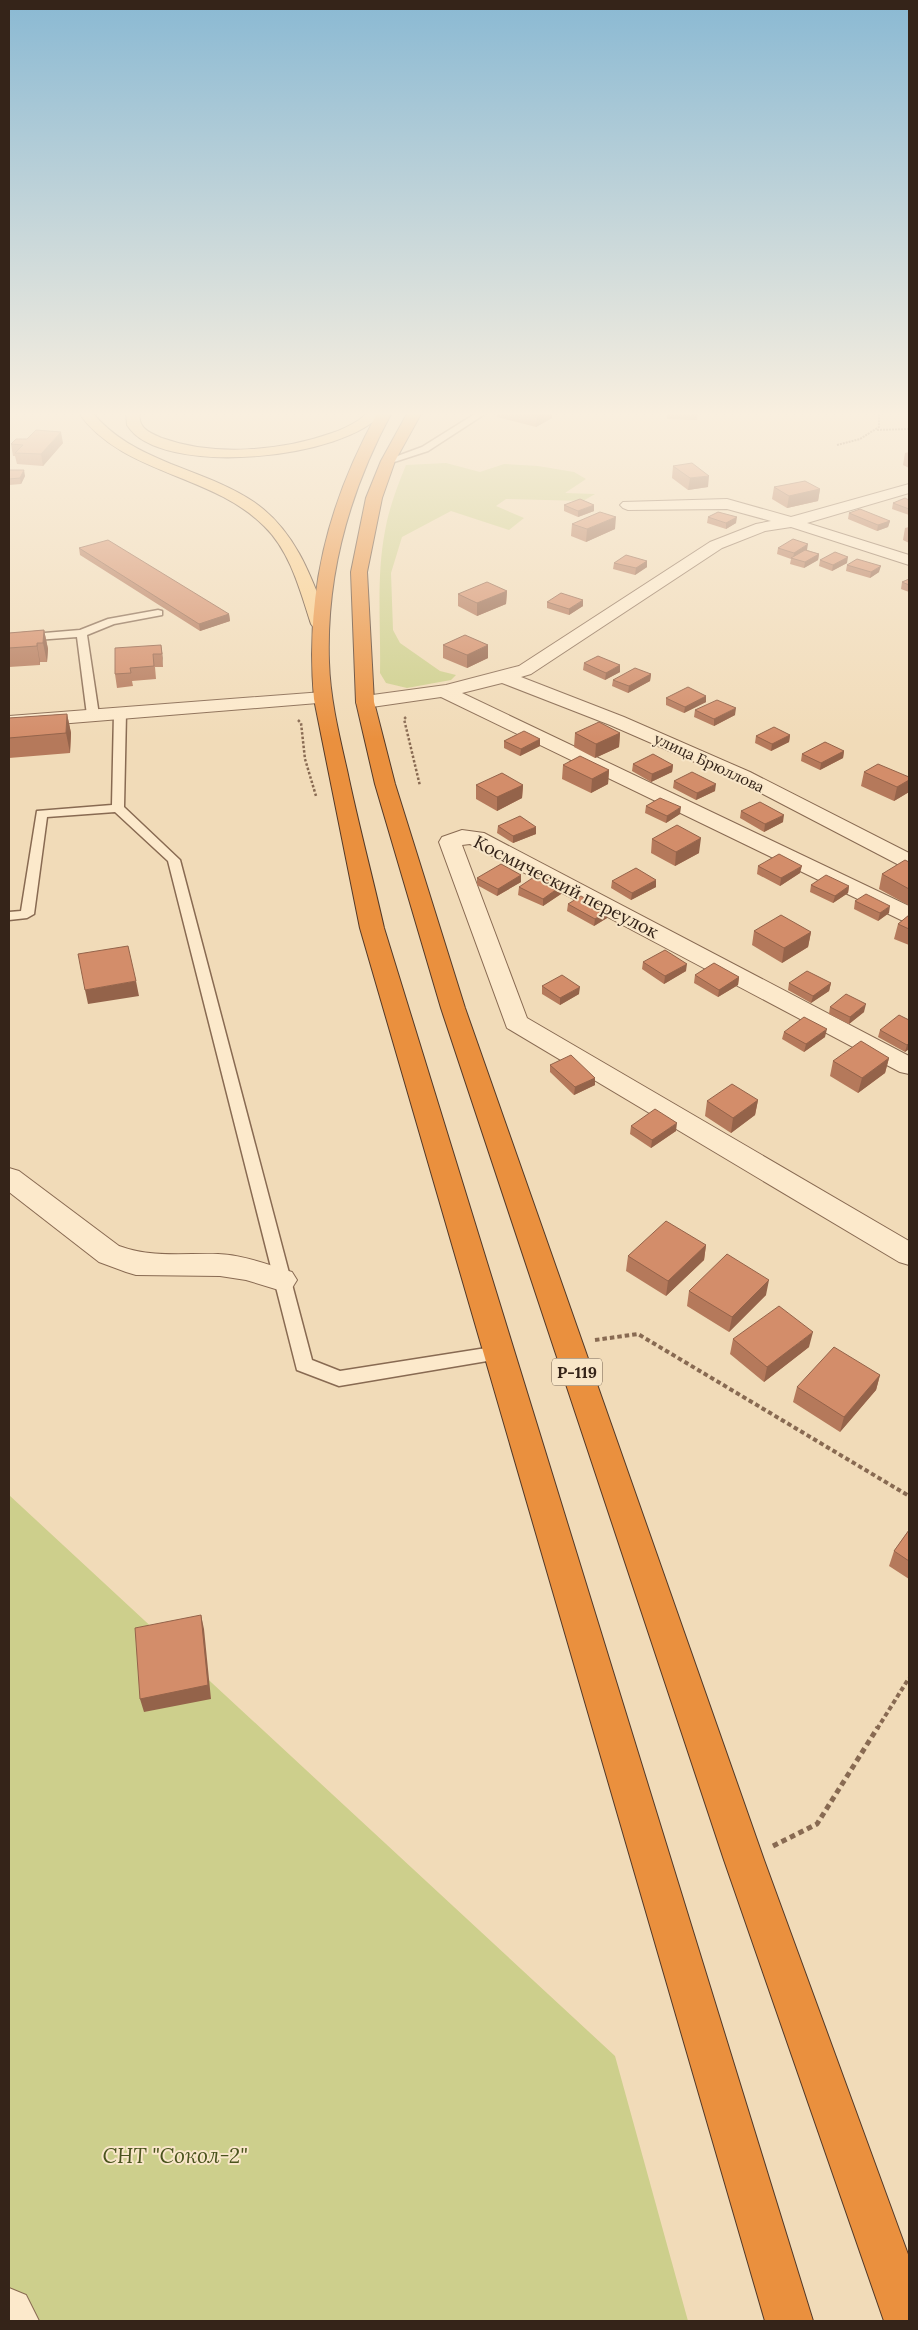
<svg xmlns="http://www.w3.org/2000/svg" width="918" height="2330" viewBox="0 0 918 2330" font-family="Lora,serif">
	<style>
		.green { fill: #cdcf8c }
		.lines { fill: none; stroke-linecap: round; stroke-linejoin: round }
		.lane-casing { stroke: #886a52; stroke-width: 3 }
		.street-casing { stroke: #886a52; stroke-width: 2 }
		.primary-casing { stroke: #543927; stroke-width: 2 }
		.highway-casing { stroke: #543927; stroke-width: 2 }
		.path-far3 { stroke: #886a52; stroke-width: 2; stroke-dasharray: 2 1; stroke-linecap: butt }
		.path-far2 { stroke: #886a52; stroke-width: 2.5; stroke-dasharray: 2.5 2; stroke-linecap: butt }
		.path-far1 { stroke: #886a52; stroke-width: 4; stroke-dasharray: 4.5 3; stroke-linecap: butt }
		.path { stroke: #886a52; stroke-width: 5; stroke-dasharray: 5.5 4; stroke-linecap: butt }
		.lane { fill: #fce9cb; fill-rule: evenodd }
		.street { fill: #fce9cb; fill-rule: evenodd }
		.primary { fill: #facd8a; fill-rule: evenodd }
		.highway { fill: #ea903e; fill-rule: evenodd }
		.wall { fill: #b5795b }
		.shaded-wall { fill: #94634a }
		.building { fill: #d38d6a; stroke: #94634a }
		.labels { text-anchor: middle; stroke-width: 4; stroke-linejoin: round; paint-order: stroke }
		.far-street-label { font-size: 15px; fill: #352419; stroke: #f8e6c8 }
		.shield { fill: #f8e6c8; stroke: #705e4e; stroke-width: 1 }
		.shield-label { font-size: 16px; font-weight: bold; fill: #352419 }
		.street-label { font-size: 18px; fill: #352419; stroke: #f8e6c8 }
		.near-park-label { font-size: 21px; font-style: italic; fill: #4a531d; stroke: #f8e6c8 }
	</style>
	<rect width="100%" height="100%" fill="#f1dbb8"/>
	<!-- green -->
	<path class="green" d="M446,463L480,472L504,464L538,466L574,472L586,479L565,493L595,494L583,501L506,499L496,506L524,518L509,530L451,511L402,537L391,573L393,630L400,643L440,671L456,675L451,680L407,688L386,683L380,673C381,627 376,577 385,531C389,508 397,487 406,465Z
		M9,1495L615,2056L688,2321H9Z"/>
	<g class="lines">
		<defs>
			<path id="lane" d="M478,412H488L428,451L388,464L384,461L422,447Z
				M158,610L162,611V615L114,624L87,635L99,715L93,718L87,715L77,637L9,642V636L80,630L108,619Z
				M120,710L126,713L124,807L180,860L312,1360L340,1371L499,1346L505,1348L508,1353L505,1358L339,1386L297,1370L168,861L115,812L47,817L34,914L27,918L9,920V912L21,911L37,811L112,805L114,713Z"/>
			<path id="street" d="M909,484V493L807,523L909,555V565L791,527L765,531L722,548L531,674L521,677L624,717L750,772L909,853V867L901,866L736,780L610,725L502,683L462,693L909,906V922L901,920L441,697L365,708L358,706L356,702L358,698L365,696L446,685L519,666L710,542L756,524L771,521L727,509L628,510L623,508L620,505L623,502L727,499L791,517Z
				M323,692L330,694L332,698L330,702L9,728V716Z
				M462,830L484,833L909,1056V1074L900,1072L470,844L462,845L527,1018L909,1241V1265L899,1262L507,1028L439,842L442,837Z
				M9,1168L19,1171L119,1246C151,1258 185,1253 218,1254C244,1255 268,1265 292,1272L297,1280L292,1288L282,1291L246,1280L220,1276L136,1275L126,1272L99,1262L9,1192Z
				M9,2288L26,2295L39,2321H9Z"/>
			<path id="primary" d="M78,412H92C113,438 140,451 171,464C199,475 229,485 254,502C296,531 312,578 329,624L326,628H314L311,624C300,590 290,551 264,526C211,473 122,475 78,412Z
				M126,412H140C137,428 150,433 162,438C214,457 281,451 332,433C341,430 351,425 359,420C362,418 365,414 368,413C372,411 379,412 383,412C348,459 160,479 127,425Z"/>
			<path id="highway" d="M378,412H392C350,490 326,573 329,662C330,698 339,735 347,770C358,823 372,875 384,928L813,2321H765L360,928L314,699C305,594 327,504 378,412Z
				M408,412H422L395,461L382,498L367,572L374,702L395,784L465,1008L764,1860L909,2257V2321H884L724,1860L441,1008L375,784L356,702L351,572L366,498L381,461Z"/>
		</defs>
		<!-- lane casing -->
		<use href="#lane" class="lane-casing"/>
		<!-- street casing -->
		<use href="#street" class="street-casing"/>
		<!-- primary casing -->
		<use href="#primary" class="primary-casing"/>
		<!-- highway casing -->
		<use href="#highway" class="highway-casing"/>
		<!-- path-far3 -->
		<path class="path-far3" d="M877,430L909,429
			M837,445L860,439L879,427V412"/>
		<!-- path-far2 -->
		<path class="path-far2" d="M406,717L404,719L420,786
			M298,720L301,723L305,759L316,796"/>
		<!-- path-far1 -->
		<path class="path-far1" d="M595,1340L638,1334L909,1496
			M877,1729L909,1678"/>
		<!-- path -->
		<path class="path" d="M773,1846L817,1824L878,1727"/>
		<!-- lane -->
		<use href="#lane" class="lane"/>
		<!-- street -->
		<use href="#street" class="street"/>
		<!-- primary -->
		<use href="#primary" class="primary"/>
		<!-- highway -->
		<use href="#highway" class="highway"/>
	</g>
	<!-- wall -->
	<path class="wall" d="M497,412H552V418L536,427L497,417Z
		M667,412H698L697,420L667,419Z
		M63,443L43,466L17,464L15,456H13L11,444Z
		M909,452V468L903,465L905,453Z
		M673,466L708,487L688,490L672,478Z
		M9,470L25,476L21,484L9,485Z
		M774,487L820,489L818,501L787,508L772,499Z
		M909,500V515L892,509L893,503Z
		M564,505L594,511L578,517L564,511Z
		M849,513L890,521L888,527L877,531L848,519Z
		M708,517L736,523L726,529L707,523Z
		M572,524L615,529L586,542L571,536Z
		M909,527V543L903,540L905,528Z
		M79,548L229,614L230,621L200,631L80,555Z
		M778,548L807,550L819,554L818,560L804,568L790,564L791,559L777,554Z
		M820,560L847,563L832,571L819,566Z
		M647,561V567L635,575L613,569L614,563Z
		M847,565L879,572L870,578L846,571Z
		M909,579V592L901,589L902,582Z
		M507,591L506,604L477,616L458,606V594Z
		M547,602L583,606L569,615L547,608Z
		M44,630L48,649L47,662H40V665L9,667V633Z
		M161,645L163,667H155L156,679L132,681L133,686L117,688L115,674Z
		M443,645L488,658L467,668L443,658Z
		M584,663L620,672L605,680L583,670Z
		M651,674L650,681L628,693L612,686L613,680Z
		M666,698L706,702L684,713L666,705Z
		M695,710L735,715L714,726L694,717Z
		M67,714L71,733L70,753L9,758V718Z
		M575,733H620L619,747L595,758L574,747Z
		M790,735L789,742L771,751L755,743L756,736Z
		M504,741L540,746L520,756L504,748Z
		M844,751L843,758L820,770L801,761L802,754Z
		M633,764L673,765L672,772L651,782L632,771Z
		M563,765L609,770L608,784L591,793L562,779Z
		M864,772L909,777V792L894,801L861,786Z
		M674,781L715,791L696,800L673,788Z
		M476,785H523L522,798L497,811L476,799Z
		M646,806L680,814L666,823L645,813Z
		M741,811L783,822L764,832L740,818Z
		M498,826L536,834L513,843L497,833Z
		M652,839L699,853L675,866L651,853Z
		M909,862V904L908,905L879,889L882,874Z
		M758,866L800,873L780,886L757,874Z
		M521,875V882L497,896L477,885V878Z
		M612,881L656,887L631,900L611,888Z
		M811,885L849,886L848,893L833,903L810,892Z
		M519,887L561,894L543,906L518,895Z
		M855,901L889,913L878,921L854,909Z
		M568,904L607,918L594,926L567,911Z
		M909,915V945L894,939L898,924Z
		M754,931L811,932L808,947L782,963L752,945Z
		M643,962L686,971L664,984L642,969Z
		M695,975L739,977L738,985L718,997L694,983Z
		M789,983H831L829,991L811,1003L788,990Z
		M542,986L579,994L560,1005L542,994Z
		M830,1007L864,1012L849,1024L829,1014Z
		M909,1020V1049L905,1052L878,1037L880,1030Z
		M784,1032L825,1037L804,1052L782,1039Z
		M889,1058L885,1073L858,1093L830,1076L833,1061Z
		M550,1065L595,1085L574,1095L550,1072Z
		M758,1100L755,1115L731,1133L705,1116L707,1101Z
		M631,1126L676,1131L651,1148L630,1134Z
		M706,1245L704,1260L666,1296L626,1271L628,1256Z
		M689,1291L766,1295L729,1332L687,1306Z
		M733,1339L809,1347L764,1382L730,1354Z
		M880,1375L876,1390L840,1432L793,1402L797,1387Z
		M909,1530V1579L889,1566L894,1551Z"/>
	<!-- shaded-wall -->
	<path class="shaded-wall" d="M543,412H552V418L536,427L537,416Z
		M61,432L63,443L43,466L41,454Z
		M24,470L25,476L21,484L20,478Z
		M709,476L708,487L688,490L690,478Z
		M820,489L818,501L787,508L789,496Z
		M594,505V511L578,517V511Z
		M616,517L615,529L586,542L587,529Z
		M737,517L736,523L726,529V523Z
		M890,521L888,527L877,531L878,525Z
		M808,544L807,550L793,559L794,553Z
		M819,554L818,560L804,568L805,562Z
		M848,557L847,563L832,571L833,565Z
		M647,561V567L635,575L636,568Z
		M881,566L879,572L870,578L871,572Z
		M507,591L506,604L477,616V603Z
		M583,600V606L569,615V609Z
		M229,614L230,621L200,631L199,624Z
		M44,630L48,649L47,662L43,643Z
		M37,643L40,662V665L37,646Z
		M161,645L163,658V667L162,654Z
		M488,645V658L467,668V655Z
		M620,665V672L605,680L606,673Z
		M651,674L650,681L628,693L629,686Z
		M706,696V702L684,713L685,707Z
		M736,708L735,715L714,726V719Z
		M67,714L71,733L70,753L66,733Z
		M620,733L619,747L595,758L596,744Z
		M790,735L789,742L771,751L772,744Z
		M540,739V746L520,756L521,749Z
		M844,751L843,758L820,770L821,763Z
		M673,765L672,772L651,782L652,774Z
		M609,770L608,784L591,793L592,779Z
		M909,780V792L894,801L897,787Z
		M716,784L715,791L696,800L697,793Z
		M523,785L522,798L497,811V797Z
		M681,807L680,814L666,823L667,816Z
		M784,815L783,822L764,832L765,824Z
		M536,827V834L513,843V836Z
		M701,838L699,853L675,866L676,852Z
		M802,866L800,873L780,886L781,878Z
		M521,875V882L497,896L498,889Z
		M656,880V887L631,900L632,893Z
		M561,886V894L543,906V899Z
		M849,886L848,893L833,903L835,896Z
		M890,906L889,913L878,921L880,913Z
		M608,911L607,918L594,926L595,919Z
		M811,932L808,947L782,963L784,948Z
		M687,964L686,971L664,984L665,976Z
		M739,977L738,985L718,997L719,990Z
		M136,981L139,996L88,1004L85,990Z
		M831,983L829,991L811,1003L813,996Z
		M580,987L579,994L560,1005V998Z
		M866,1004L864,1012L849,1024L850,1017Z
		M827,1029L825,1037L804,1052L806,1044Z
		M909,1043V1049L905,1052L907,1045Z
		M889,1058L885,1073L858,1093L862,1078Z
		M595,1078V1085L574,1095L575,1087Z
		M758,1100L755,1115L731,1133L733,1118Z
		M677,1123L676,1131L651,1148L652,1140Z
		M706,1245L704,1260L666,1296L668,1281Z
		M769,1280L766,1295L729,1332L732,1317Z
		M813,1332L809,1347L764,1382L767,1367Z
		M880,1375L876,1390L840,1432L844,1417Z
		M201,1615L204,1629L211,1699L144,1712L140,1699Z"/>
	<!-- building -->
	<path class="building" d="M524,412H543L537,416Z
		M36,430L61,432L41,454L15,453L23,445L11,444L16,439H27Z
		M692,463L709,476L690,478L673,466Z
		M9,470H24L20,478L9,479Z
		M805,481L820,489L789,496L774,487Z
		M905,498L909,500V509L893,503Z
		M580,499L594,505L578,511L564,505Z
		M860,509L890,521L878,525L849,513Z
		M600,512L616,517L587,529L572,524Z
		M718,512L737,517L726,523L708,517Z
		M793,539L808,544L794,553L778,548Z
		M108,540L229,614L199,624L79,548Z
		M805,550L819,554L805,562L791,558Z
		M835,552L848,557L833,565L820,560Z
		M626,555L647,561L636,568L614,563Z
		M857,559L881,566L871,572L847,565Z
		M909,579V585L902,582Z
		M487,582L507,591L477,603L458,594Z
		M561,593L583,600L569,609L547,602Z
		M44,630L43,643H37V646L9,648V633Z
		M465,635L488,645L467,655L443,645Z
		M161,645L162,654H153L154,666L130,668L131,673L115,674V648Z
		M598,656L620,665L606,673L584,663Z
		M635,668L651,674L629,686L613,680Z
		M688,687L706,696L685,707L666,698Z
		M717,700L736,708L714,719L695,710Z
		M67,714L66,733L9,738V718Z
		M599,722L620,733L596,744L575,733Z
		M774,727L790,735L772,744L756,736Z
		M524,731L540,739L521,749L504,741Z
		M825,742L844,751L821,763L802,754Z
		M653,754L673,765L652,774L633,764Z
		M580,756L609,770L592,779L563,765Z
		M878,764L909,777V780L897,787L864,772Z
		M692,772L716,784L697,793L674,781Z
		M502,773L523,785L497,797L476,785Z
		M660,798L681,807L667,816L646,806Z
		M760,802L784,815L765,824L741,811Z
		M520,816L536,827L513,836L498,826Z
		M677,825L701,838L676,852L652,839Z
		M779,854L802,866L781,878L758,866Z
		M905,860L909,862V889L882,874Z
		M501,864L521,875L498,889L477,878Z
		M636,868L656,880L632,893L612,881Z
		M537,875L561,886L543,899L519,887Z
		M826,875L849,886L835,896L811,885Z
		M866,894L890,906L880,913L855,901Z
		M581,896L608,911L595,919L568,904Z
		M781,915L811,932L784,948L754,931Z
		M909,915V929L898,924Z
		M128,946L136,981L85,990L78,954Z
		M665,950L687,964L665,976L643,962Z
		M714,963L739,977L719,990L695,975Z
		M807,971L831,983L813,996L789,983Z
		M562,975L580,987L560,998L542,986Z
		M846,994L866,1004L850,1017L830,1007Z
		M899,1015L909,1020V1043L907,1045L880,1030Z
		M804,1017L827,1029L806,1044L784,1032Z
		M861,1041L889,1058L862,1078L833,1061Z
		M571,1055L595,1078L575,1087L550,1065Z
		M732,1084L758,1100L733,1118L707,1101Z
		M655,1109L677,1123L652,1140L631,1126Z
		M666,1221L706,1245L668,1281L628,1256Z
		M727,1254L769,1280L732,1317L689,1291Z
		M779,1306L813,1332L767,1367L733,1339Z
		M834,1347L880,1375L844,1417L797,1387Z
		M909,1530V1561L894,1551Z
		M201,1615L208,1685L140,1699L135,1628Z"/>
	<!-- sky -->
	<linearGradient id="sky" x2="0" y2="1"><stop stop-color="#8ab9d3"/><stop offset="0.56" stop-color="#f9efdf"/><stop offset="1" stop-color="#f9efdf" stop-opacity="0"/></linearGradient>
	<rect width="918" height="739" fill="url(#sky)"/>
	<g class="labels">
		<!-- far-street labels -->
		<g class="far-street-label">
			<text transform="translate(709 763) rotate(25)" y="5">улица Брюллова</text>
		</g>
		<!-- shield labels -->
		<rect class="shield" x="552" y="1358.5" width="50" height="27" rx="4"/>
		<g class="shield-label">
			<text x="577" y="1378">Р-119</text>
		</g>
		<!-- street labels -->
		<g class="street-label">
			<text transform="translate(566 887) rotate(27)" y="6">Космический переулок</text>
		</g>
		<!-- near-park labels -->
		<g class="near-park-label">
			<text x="175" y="2163">СНТ "Сокол-2"</text>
		</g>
	</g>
	<!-- border -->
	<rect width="918" height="2330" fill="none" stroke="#352419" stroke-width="20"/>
</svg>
